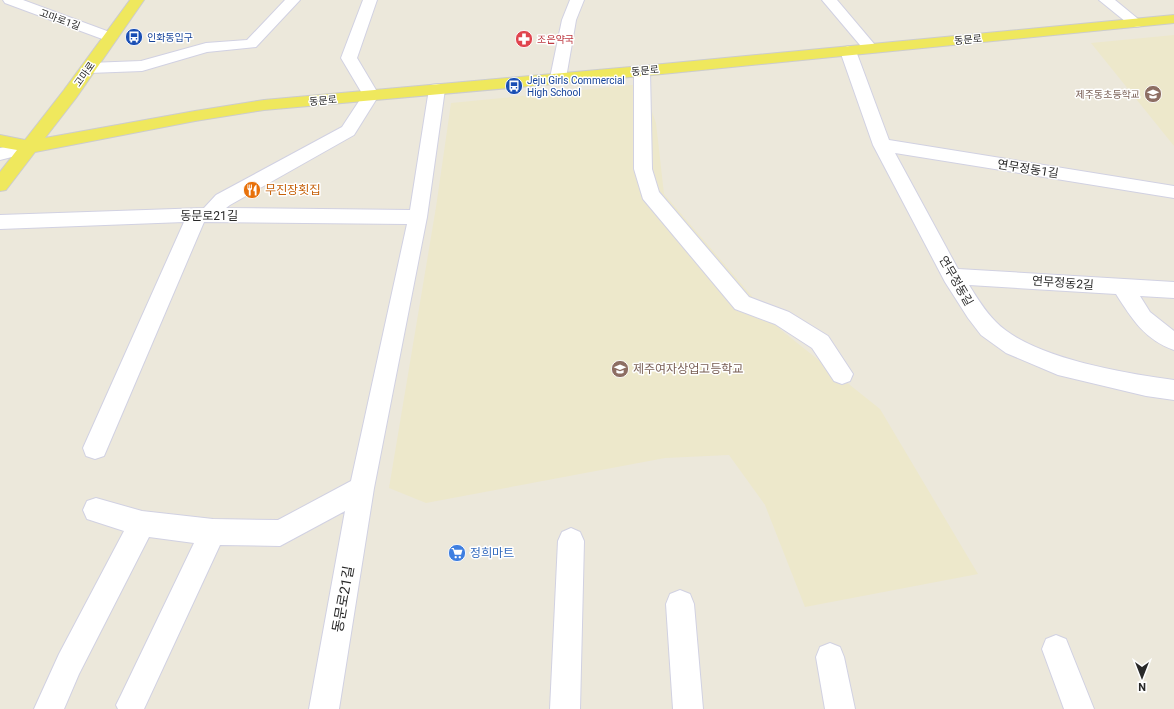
<svg xmlns="http://www.w3.org/2000/svg" width="1174" height="709" viewBox="0 0 1174 709" font-family="Roboto,'Noto Sans KR',sans-serif">
	<style>
		.education { fill: #ede8cb }
		.lines { fill: none; stroke-linecap: round; stroke-linejoin: round }
		.minor-casing { stroke: #d1d1e2; stroke-width: 2 }
		.major-casing { stroke: #ccc; stroke-width: 2 }
		.minor { fill: #fff; fill-rule: evenodd }
		.major { fill: #efe85d; fill-rule: evenodd }
		.labels { text-anchor: middle; stroke-width: 3; stroke-linejoin: round; paint-order: stroke }
		.far-street-label { font-size: 10px; fill: #292929; stroke: #fff }
		.far-transit-label { font-size: 10px; fill: #164399; stroke: #fff; text-anchor: start }
		.far-health-label { font-size: 10px; fill: #be3a42; stroke: #fff; text-anchor: start }
		.far-education-label { font-size: 10px; fill: #785e54; stroke: #fff; text-anchor: end }
		.street-label { font-size: 12px; fill: #292929; stroke: #fff }
		.food-label { font-size: 12px; fill: #c56008; stroke: #fff; text-anchor: start }
		.education-label { font-size: 12px; fill: #785e54; stroke: #fff; text-anchor: start }
		.shop-label { font-size: 12px; fill: #366cbe; stroke: #fff; text-anchor: start }
		.near-street-label { font-size: 14px; fill: #292929; stroke: #fff }
	</style>
	<rect width="100%" height="100%" fill="#ece8db"/>
	<!-- education -->
	<path class="education" d="M1174,35V146L1091,43Z
		M642,84L656,123L664,194L781,330L880,409L978,574L805,607L765,505L729,455L665,458L426,503L389,488L436,207L451,103Z"/>
	<g class="lines">
		<defs>
			<path id="minor" d="M3,0H23L115,34L118,37L115,40L110,42L105,40L5,3Z
				M285,0H300L256,47L207,52L142,71L89,73L83,71L81,68L83,65L89,63L141,61L206,43L247,40Z
				M363,0H377L357,58L379,95L354,135L230,205L226,208L410,210L429,89L431,85L437,84L443,85L445,89L427,217L374,488L339,709H309L345,511L280,546L220,545L144,709H118L116,705L121,695L194,543L149,537L79,674L64,709H34L59,654L124,531L87,519L83,510L87,501L96,498L142,511L213,519L278,520L351,481L407,224L204,222L104,456L95,459L86,456L83,448L184,222L0,229V215L204,208L216,195L342,127L363,95L341,58Z
				M570,0H584L576,20L566,78L564,81L558,83L552,81L550,78L562,20Z
				M822,0H837L875,45L878,48L875,51L870,53L865,51Z
				M1099,0H1115L1143,23L1141,26L1136,27L1131,26Z
				M848,46L853,48L856,51L889,140L1174,186V198L895,153L958,269L1174,282V298L1140,296L1150,312L1174,331V350C1145,340 1132,319 1116,294L969,285C977,298 985,311 996,322C1031,358 1124,373 1174,380V400L1146,396L1058,375L1006,353L981,335L968,318L945,282L873,145L840,51L843,48Z
				M642,66L648,68L650,71L652,169L659,192L749,297L789,312L828,336L853,374L850,381L842,384L834,381L812,348L775,324L735,309L643,199L634,169V71L636,68Z
				M29,141L35,143L38,147L35,151L0,160V148Z
				M571,528L580,532L584,541L580,709H550L558,541L562,532Z
				M680,590L690,594L694,604L703,709H673L666,604L670,594Z
				M1056,635L1066,639L1094,709H1064L1042,649L1046,639Z
				M830,643L840,647L844,657L855,709H825L816,657L820,647Z"/>
			<path id="major" d="M130,0H144L76,98L45,138L195,111L264,100L642,66L1174,15V23L642,76L264,110L195,121L35,152L6,190L0,191V172L17,150L0,147V135L25,140L64,90Z"/>
		</defs>
		<!-- minor casing -->
		<use href="#minor" class="minor-casing"/>
		<!-- major casing -->
		<use href="#major" class="major-casing"/>
		<!-- minor -->
		<use href="#minor" class="minor"/>
		<!-- major -->
		<use href="#major" class="major"/>
	</g>
	<!-- icons -->
	<defs>
		<symbol id="bus-disc" viewBox="-11 -11 22 22"><circle r="9.5" fill="#1a4fb4" stroke="#fff"/><path d="M-5-6H5V4H4V6H2V4H-2V6H-4V4H-5ZM-3.5-4V0h7V-4ZM-3.5 1.2v1.5H-2V1.2ZM2 1.2v1.5H3.5V1.2Z" fill="#fff"/></symbol>
		<symbol id="pharmacy-disc" viewBox="-11 -11 22 22"><circle r="9.5" fill="#e0444e" stroke="#fff"/><path d="M-2-6h4v4h4v4h-4v4h-4v-4h-4v-4h4Z" fill="#fff"/></symbol>
		<symbol id="school-disc" viewBox="-11 -11 22 22"><circle r="9.5" fill="#8d6e63" stroke="#fff"/><path d="M0-5L7-2L0 1L-7-2ZM-4 1L0 2.5L4 1V4Q0 6-4 4Z" fill="#fff"/></symbol>
		<symbol id="restaurant-disc" viewBox="-11 -11 22 22"><circle r="9.5" fill="#e8710a" stroke="#fff"/><path d="M-5-6h1v4h1v-4h1v4h1v-4h1v5L-1.5 .5V6h-2V.5L-5-1ZM5-6V6H3V1.5H1.5Q1.5-4 5-6Z" fill="#fff"/></symbol>
		<symbol id="supermarket-disc" viewBox="-11 -11 22 22"><circle r="9.5" fill="#3f7fe0" stroke="#fff"/><path d="M-6-5.5h2.5l.6 2H6L4.5 2H-2.5L-4.4-4H-6ZM-1.5 3.2a1.3 1.3 0 1 0 .1 0ZM3 3.2a1.3 1.3 0 1 0 .1 0Z" fill="#fff"/></symbol>
	</defs>
	<g fill-rule="evenodd">
		<use href="#bus-disc" x="124" y="27" width="20" height="20"/>
		<use href="#pharmacy-disc" x="514" y="29" width="20" height="20"/>
		<use href="#bus-disc" x="504" y="76" width="20" height="20"/>
		<use href="#school-disc" x="1143" y="84" width="20" height="20"/>
		<use href="#restaurant-disc" x="242" y="180" width="20" height="20"/>
		<use href="#school-disc" x="610" y="359" width="20" height="20"/>
		<use href="#supermarket-disc" x="447" y="543" width="20" height="20"/>
	</g>
	<g class="labels">
		<!-- far-street labels -->
		<g class="far-street-label">
			<text transform="translate(60 19) rotate(20)" y="4">고마로1길</text>
			<text transform="translate(968 39) rotate(-5)" y="4">동문로</text>
			<text transform="translate(645 70) rotate(-5)" y="4">동문로</text>
			<text transform="translate(84 74) rotate(-55)" y="4">고마로</text>
			<text transform="translate(323 100) rotate(-5)" y="4">동문로</text>
		</g>
		<!-- far-transit labels -->
		<g class="far-transit-label">
			<text x="147" y="41">인화동입구</text>
			<text x="527" y="84">Jeju Girls Commercial<tspan x="527" dy="12">High School</tspan></text>
		</g>
		<!-- far-health labels -->
		<g class="far-health-label">
			<text x="537" y="43">조은약국</text>
		</g>
		<!-- far-education labels -->
		<g class="far-education-label">
			<text x="1140" y="98">제주동초등학교</text>
		</g>
		<!-- street labels -->
		<g class="street-label">
			<text transform="translate(1028 169) rotate(9)" y="4">연무정동1길</text>
			<text x="209" y="220">동문로21길</text>
			<text transform="translate(956 281) rotate(60)" y="4">연무정동길</text>
			<text transform="translate(1063 283) rotate(4)" y="4">연무정동2길</text>
		</g>
		<!-- food labels -->
		<g class="food-label">
			<text x="265" y="194">무진장횟집</text>
		</g>
		<!-- education labels -->
		<g class="education-label">
			<text x="633" y="373">제주여자상업고등학교</text>
		</g>
		<!-- shop labels -->
		<g class="shop-label">
			<text x="470" y="557">정희마트</text>
		</g>
		<!-- near-street labels -->
		<g class="near-street-label">
			<text transform="translate(343 599) rotate(-80)" y="5">동문로21길</text>
		</g>
	</g>
	<!-- north arrow -->
	<g transform="translate(1142 677) rotate(180)" stroke="#ffffff" stroke-width="3" paint-order="stroke">
	<path d="M0-3L7 15L0 10L-7 15Z" fill="#292929"/>
	<text y="-6" font-size="11" font-weight="bold" text-anchor="middle" fill="#292929">N</text>
	</g>
</svg>
